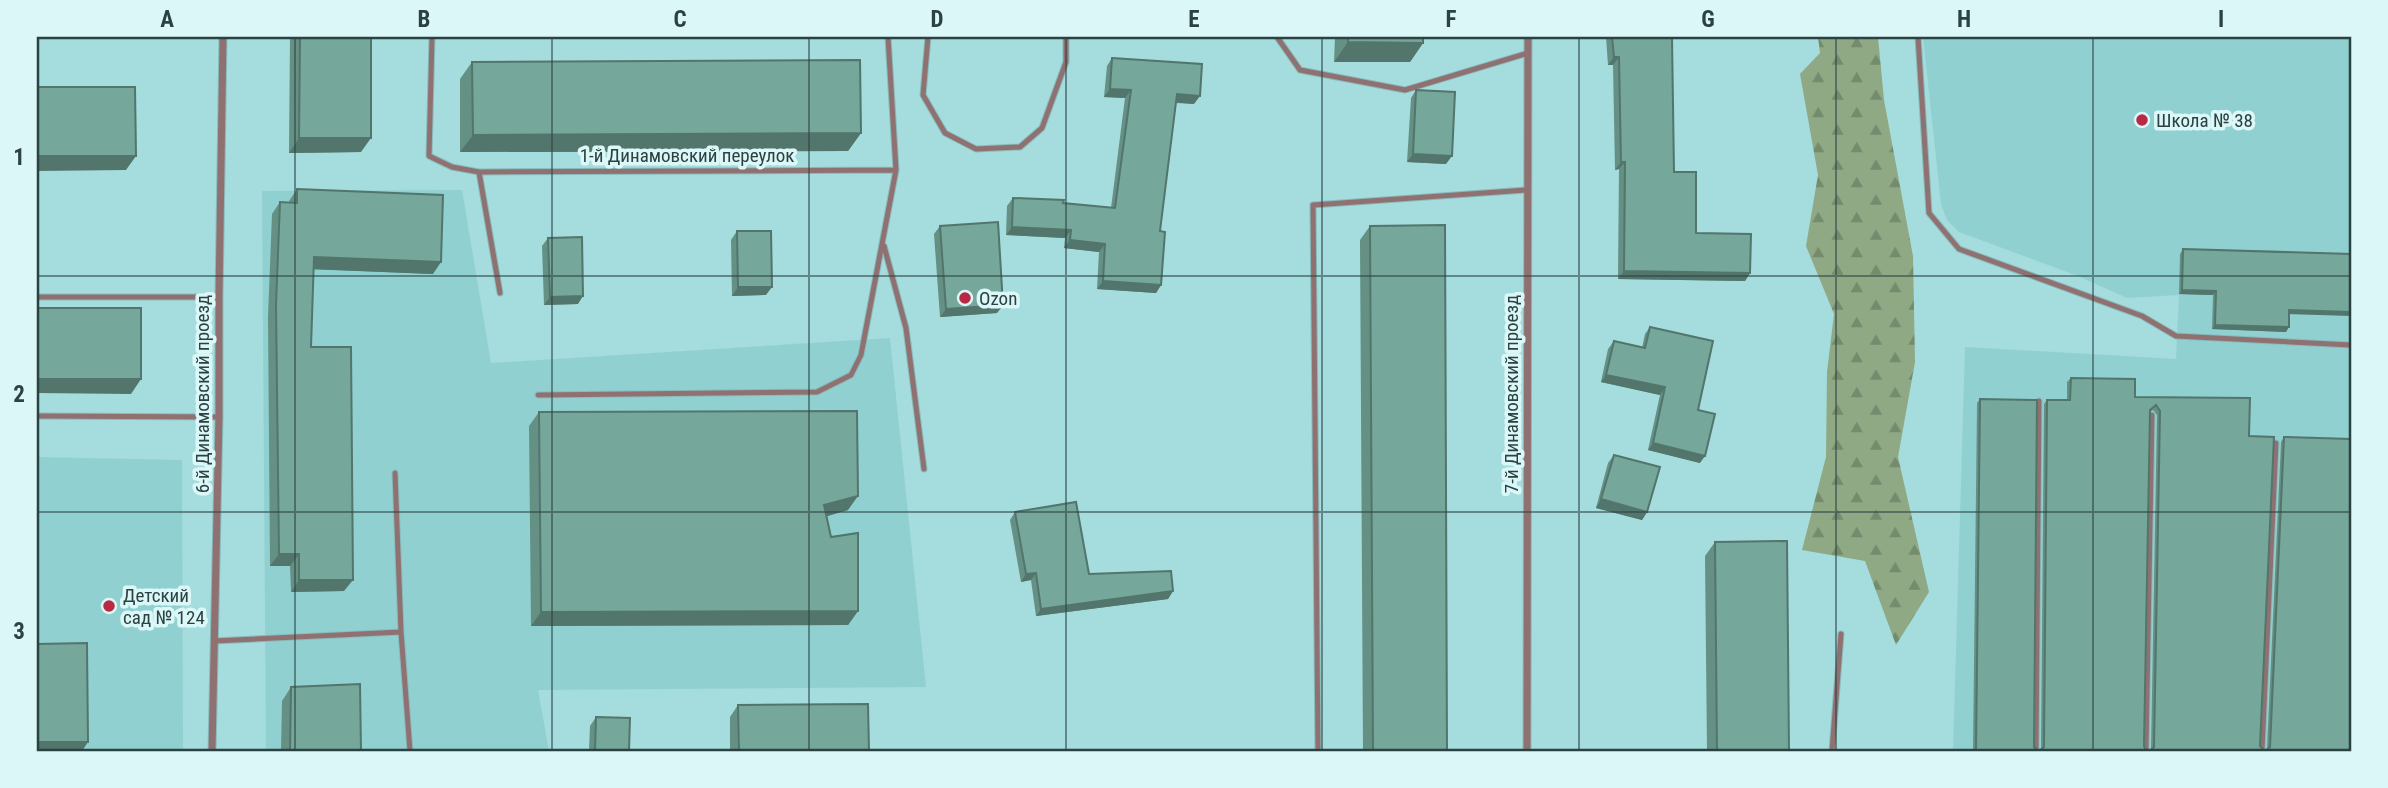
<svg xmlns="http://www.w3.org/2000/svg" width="2388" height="788" viewBox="0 0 2388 788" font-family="'Roboto Condensed',sans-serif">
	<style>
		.built { fill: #91d0d1 }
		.forest { fill: url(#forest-firs) }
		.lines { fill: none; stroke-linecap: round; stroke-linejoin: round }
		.lane-casing { stroke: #8ababb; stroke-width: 7 }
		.street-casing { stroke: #8ababb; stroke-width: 9 }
		.lane { stroke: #907172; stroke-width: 5 }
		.street { stroke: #907172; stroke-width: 7 }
		.wall { fill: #659084 }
		.shaded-wall { fill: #52756c }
		.building { fill: #75a79a; stroke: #52756c; stroke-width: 2 }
		.grid { fill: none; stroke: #2b4142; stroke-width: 2; stroke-opacity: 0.55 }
		.poi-dot { fill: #ba2943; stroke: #dcf7f7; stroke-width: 2.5 }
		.labels { text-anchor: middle; stroke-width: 7; stroke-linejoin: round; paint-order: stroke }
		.poi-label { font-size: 19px; fill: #2b4142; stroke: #dcf7f7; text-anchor: start }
		.street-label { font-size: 19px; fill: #2b4142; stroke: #dcf7f7 }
		.neatline { fill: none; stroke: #2b4142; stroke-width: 2.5 }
		.grid-label { font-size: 23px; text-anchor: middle; font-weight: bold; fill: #2b4142 }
	</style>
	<defs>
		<pattern id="forest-firs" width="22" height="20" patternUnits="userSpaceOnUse" patternTransform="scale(1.75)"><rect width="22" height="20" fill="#8ea983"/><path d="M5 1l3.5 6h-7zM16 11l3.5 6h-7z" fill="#748b6d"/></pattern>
	</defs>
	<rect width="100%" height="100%" fill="#a5dcdd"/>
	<!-- built -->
	<path class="built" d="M1923,37H2351V751H1953L1965,347L2176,359L2179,295L2127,298L2078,276L1959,232L1947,220L1941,204Z
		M462,190L491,363L890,338L926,687L538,690L549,751H266L262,191Z
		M37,457L182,460L183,751H37Z"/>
	<!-- forest -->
	<path class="forest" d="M1818,37H1878L1884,100L1913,256L1915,362L1898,457L1929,592L1896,645L1865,561L1802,550L1826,457L1827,372L1834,314L1806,246L1818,175L1800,74L1820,53Z"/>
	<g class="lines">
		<defs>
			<path id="lane" d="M432,37L429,156L452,167L479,172L500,293
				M928,37L923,95L945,133L976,149L1020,147L1042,128L1066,62V37
				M1277,37L1300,70L1405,90L1528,53
				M1918,37L1929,213L1959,249L2142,316L2176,336L2351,345
				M479,172L896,170
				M884,246L906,328L924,469
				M37,297H219
				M538,395L817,392L851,375L861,355L896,170L888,37
				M37,416L219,417
				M395,473L401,632L410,751
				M214,641L401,632
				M1318,751L1313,205L1526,190
				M1832,751L1841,634
				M2036,751L2039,401
				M2146,751L2152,415
				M2262,751L2276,443"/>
			<path id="street" d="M212,751L219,417V297L223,37
				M1527,751L1528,37"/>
		</defs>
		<!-- lane casing -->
		<use href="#lane" class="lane-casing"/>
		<!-- street casing -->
		<use href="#street" class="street-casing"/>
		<!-- lane -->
		<use href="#lane" class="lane"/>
		<!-- street -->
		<use href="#street" class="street"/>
	</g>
	<!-- wall -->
	<path class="wall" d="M290,37H371L361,152L289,153Z
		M1335,37H1423V43L1410,62H1334Z
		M1606,37H1672L1674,172L1696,233L1750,273L1745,281L1618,279L1619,169L1615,170L1613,65H1608Z
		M1112,58L1194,104L1176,103L1160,231L1161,285L1156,293L1097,289L1099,252L1064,248L1065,238L1006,235L1007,206L1013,198L1111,208L1125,98L1104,97L1107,66Z
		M472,62L861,133L848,151L460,152V79Z
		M1416,90L1446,164L1407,162L1411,98Z
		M297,189L433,274L313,269L311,347L344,591L291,592L290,566H270L268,317L272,214L280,202H289V201Z
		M940,226L1003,305L997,313L940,317L934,234Z
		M1370,226L1447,751H1363L1360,240Z
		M737,231L766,295L732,296L731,240Z
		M548,238L578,304L544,305L542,246Z
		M2183,249L2289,315L2286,332L2212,329L2213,295L2179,294L2180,254Z
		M1650,327L1698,410L1700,463L1648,450L1660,395L1601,382L1608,349L1614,341L1642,348L1645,334Z
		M2071,378L2135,397L2249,436L2260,746L2151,750L2157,415L2153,410L2150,412L2144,746L2041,749L2044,404L2047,400H2067V382Z
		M1980,399L2034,747L2038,751H1973L1977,403Z
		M539,412L848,510L827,516L831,537L858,611L848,625L531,626L529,426Z
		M2284,437L2351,751L2267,749L2281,442Z
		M1614,455L1647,512L1642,520L1596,508L1608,463Z
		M1015,512L1089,574L1173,591L1168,599L1036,616L1031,580L1021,582L1010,520Z
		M1715,542L1789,751H1707L1705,556Z
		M291,687L361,751H281L282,701Z
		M738,705L869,751H730V717Z
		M596,717L629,751H589L590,726Z"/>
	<!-- shaded-wall -->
	<path class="shaded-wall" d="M2279,37H2351V38Z
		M1348,42L1423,43L1410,62H1334Z
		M1614,57H1619L1613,65H1608Z
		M1110,89L1131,90L1125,98L1104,97Z
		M1177,94L1200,96L1194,104L1172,102Z
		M861,133L848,151L460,152L473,135Z
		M299,138H371L361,152L289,153Z
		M1413,154L1452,156L1446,164L1407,162Z
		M37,156H136L126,170L37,171Z
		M1621,162H1625L1619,169L1615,170Z
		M1012,227L1071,230L1065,238L1006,235Z
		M1070,240L1105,244L1099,252L1064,248Z
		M314,257L441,262L433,274L306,269Z
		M1624,271L1750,273L1745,281L1618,279Z
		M1103,281L1161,285L1156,293L1097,289Z
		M738,287H772L766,295L732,296Z
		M2182,290L2216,291L2213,295L2179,294Z
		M583,296L578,304L544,305L550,297Z
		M1003,305L997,313L940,317L946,309Z
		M2289,310L2351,312V316L2286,314Z
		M2215,325L2289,327L2286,332L2212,329Z
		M1606,375L1665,387L1660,395L1601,382Z
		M37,379H141L131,394L37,393Z
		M1653,443L1705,456L1700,463L1648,450Z
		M858,496L848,510L814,520L824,505Z
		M1601,499L1647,512L1642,520L1596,508Z
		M279,554H299L290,566H270Z
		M1036,573L1031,580L1021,582L1026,574Z
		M299,580H353L344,591L291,592Z
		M1173,591L1168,599L1036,616L1041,609Z
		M858,611L848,625L531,626L541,612Z
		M37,742H88L82,751H37Z"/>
	<!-- building -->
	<path class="building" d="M300,37H371V138H299Z
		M1348,37H1423V43L1348,42Z
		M1612,37H1672L1674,172H1696V233L1751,234L1750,273L1624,271L1625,162H1621L1619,57H1614Z
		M1112,58L1202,64L1200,96L1177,94L1160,231L1165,232L1161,285L1103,281L1105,244L1070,240L1071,230L1012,227L1013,198L1064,200L1063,203L1115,208L1131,90L1110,89Z
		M860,60L861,133L473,135L472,62Z
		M37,87H135L136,156H37Z
		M1416,90L1455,92L1452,156L1413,154Z
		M297,189L443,195L441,262L314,257L311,347H351L353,580H299V554H279L276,305L280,202L297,203Z
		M998,222L1003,305L946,309L940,226Z
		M1445,225L1447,751H1373L1370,226Z
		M737,231H771L772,287H738Z
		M582,237L583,296L550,297L548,238Z
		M2183,249L2351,254V312L2289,310V327L2215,325L2216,291L2182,290Z
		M37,308H141V379H37Z
		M1650,327L1713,341L1698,410L1715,414L1705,456L1653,443L1665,387L1606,375L1614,341L1645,348Z
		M2071,378L2135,379V397L2250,398L2249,436L2274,437L2260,746L2264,751H2150L2154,747L2160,411L2156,405L2150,410L2144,746L2146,751H2148H2039L2044,747L2047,400H2070Z
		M1980,399L2037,400L2034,747L2038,751H1976Z
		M857,411L858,496L824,505L831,537L858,533V611L541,612L539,412Z
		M2284,437L2351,439V751H2265L2270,747Z
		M1614,455L1660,467L1647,512L1601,499Z
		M1076,502L1089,574L1171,571L1173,591L1041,609L1036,573L1026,574L1015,512Z
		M1787,541L1789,751H1717L1715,542Z
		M87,643L88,742H37V644Z
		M360,684L361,751H290L291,687Z
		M868,704L869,751H739L738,705Z
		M596,717L630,718L629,751H595Z"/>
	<!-- grid -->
	<path class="grid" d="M295,37V751M552,37V751M809,37V751M1066,37V751M1322,37V751M1579,37V751M1836,37V751M2093,37V751M37,276H2351M37,512H2351"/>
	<!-- markers -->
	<g class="poi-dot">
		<circle cx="2142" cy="120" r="7"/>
		<circle cx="965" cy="298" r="7"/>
		<circle cx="109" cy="606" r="7"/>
	</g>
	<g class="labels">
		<!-- poi labels -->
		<g class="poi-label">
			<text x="2156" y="127">Школа № 38</text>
			<text x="979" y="305">Ozon</text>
			<text x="123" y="602">Детский<tspan x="123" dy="22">сад № 124</tspan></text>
		</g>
		<!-- street labels -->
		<g class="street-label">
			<text x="687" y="162">1-й Динамовский переулок</text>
			<text transform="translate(202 394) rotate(-90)" y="7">6-й Динамовский проезд</text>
			<text transform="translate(1511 394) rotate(-90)" y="7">7-й Динамовский проезд</text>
		</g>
	</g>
	<!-- border -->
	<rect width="2388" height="788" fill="none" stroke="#dcf7f7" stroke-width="77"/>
	<rect x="38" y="38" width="2312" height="712" class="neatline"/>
	<g class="grid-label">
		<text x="167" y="27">A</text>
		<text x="424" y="27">B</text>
		<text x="680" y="27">C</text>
		<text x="937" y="27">D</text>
		<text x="1194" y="27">E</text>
		<text x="1451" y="27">F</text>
		<text x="1708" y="27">G</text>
		<text x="1964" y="27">H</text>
		<text x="2221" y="27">I</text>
		<text x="19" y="165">1</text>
		<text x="19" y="402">2</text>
		<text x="19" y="639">3</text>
	</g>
</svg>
